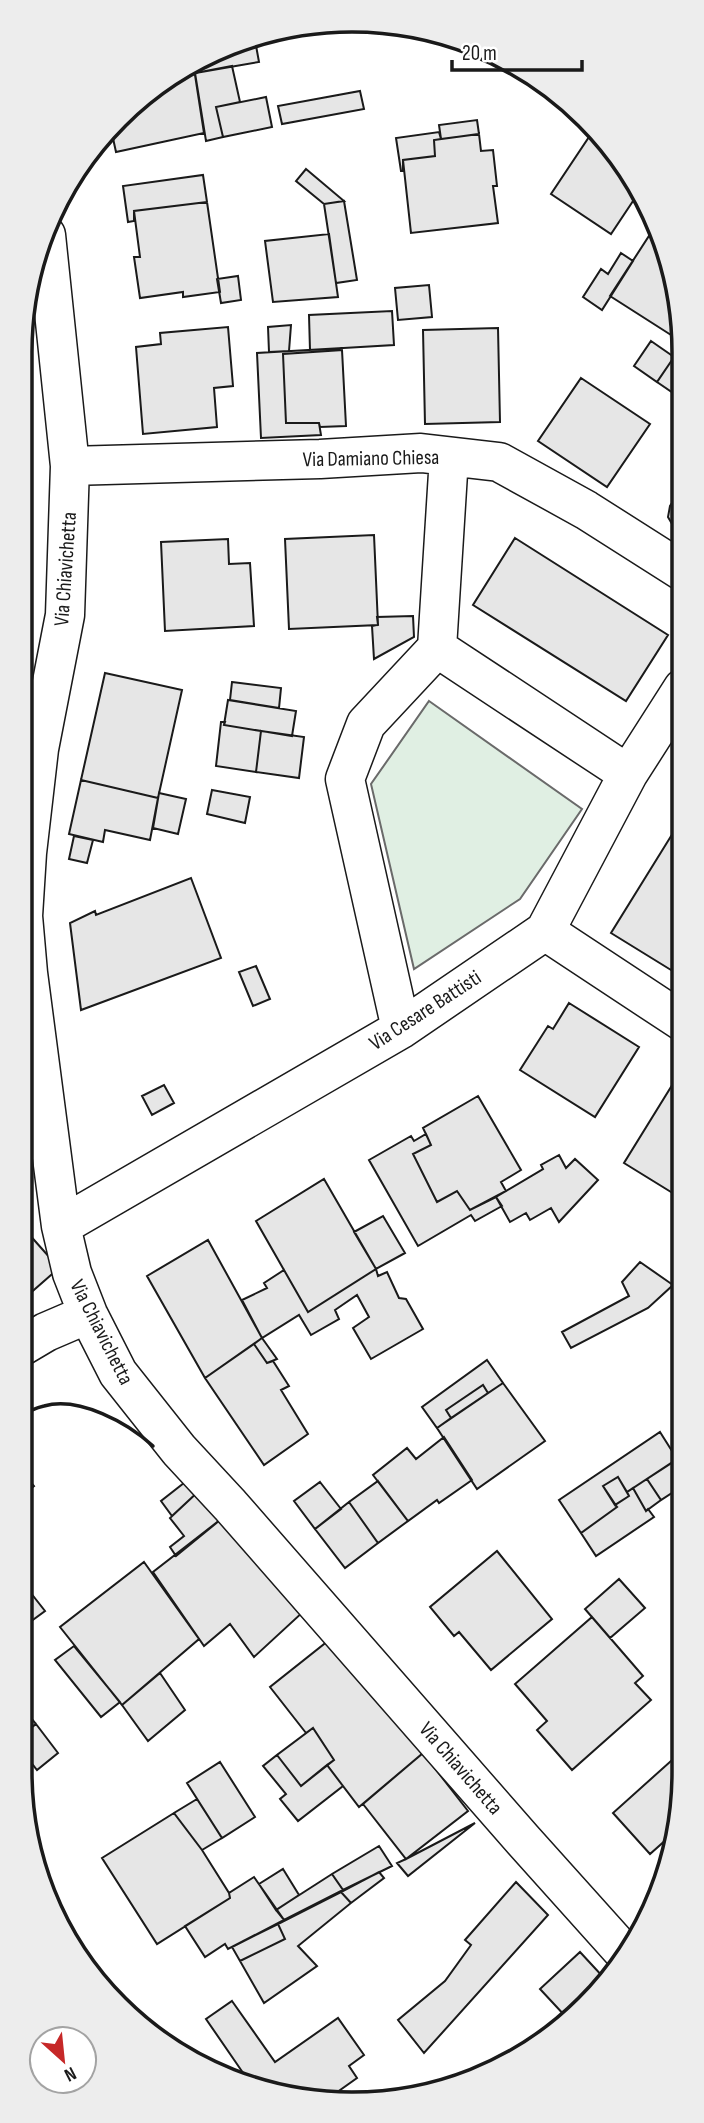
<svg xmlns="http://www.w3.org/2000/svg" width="704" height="2123" viewBox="0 0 704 2123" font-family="'Sofia Sans Condensed',sans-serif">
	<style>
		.green { fill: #e0efe3; stroke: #6a6a6a; stroke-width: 2 }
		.building { fill: #e6e6e6; stroke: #1a1a1a; stroke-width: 2 }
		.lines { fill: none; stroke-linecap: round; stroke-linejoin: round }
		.minor-casing { stroke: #1a1a1a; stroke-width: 41 }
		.minor { stroke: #fff; stroke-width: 38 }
		.wall { stroke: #1a1a1a; stroke-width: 3.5 }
		.labels { text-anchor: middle; stroke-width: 5; stroke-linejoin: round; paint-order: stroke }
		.street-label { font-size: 21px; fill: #1a1a1a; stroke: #fff }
		.rim { fill: none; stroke: #1a1a1a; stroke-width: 3.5 }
	</style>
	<rect width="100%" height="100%" fill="#fff"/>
	<!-- green -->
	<path class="green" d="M429,701L582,809L520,899L414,969L371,784Z"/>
	<!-- building -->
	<path class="building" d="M255,40L259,62L195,73L193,62Z
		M193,62L204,133L116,152L111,129L185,64Z
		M232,66L240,102L216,107L223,137L206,141L195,73Z
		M360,91L364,109L282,124L278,106Z
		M266,97L272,127L223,137L216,107Z
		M477,120L479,134L441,139L439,125Z
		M593,131L607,141L639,192L611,234L551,194Z
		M439,132L441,139L434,140L435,156L403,160V171H401L396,138Z
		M479,134L481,151L493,150L497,186H493L498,223L411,233L403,160L435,156L434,140Z
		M306,169L344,201L324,204L296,181Z
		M203,175L207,202L134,211V221L128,222L123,186Z
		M344,201L357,280L336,283L324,204Z
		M207,202L220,292L183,297V292L140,298L134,257H140L134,211Z
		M658,222L682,309V342L610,296Z
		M329,234L338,297L273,302L265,241Z
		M621,253L633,261L602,310L583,297L601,269L608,274Z
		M238,276L241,300L221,303L217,279Z
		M429,285L432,317L398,320L395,288Z
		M392,311L394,345L310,350L309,315Z
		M291,325L289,351L269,352L268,327Z
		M228,327L233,386L214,388L217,427L143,434L136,347L161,344L160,333Z
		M498,328L500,422L425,424L423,330Z
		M651,341L674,357L657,382L634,366Z
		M342,348V350L283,354L286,423H319L321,435L261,438L257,353Z
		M342,350L346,426L320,427L319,423H286L283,354Z
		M674,357L682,362V399L657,382Z
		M581,378L650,424L607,487L538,441Z
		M19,463L21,499H19Z
		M682,488V532L675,529L668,517L670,506Z
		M374,535L378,625L289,629L285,539Z
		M515,538L668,635L626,701L473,605Z
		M228,539L229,564L250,563L254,626L165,631L161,542Z
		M413,616L414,637L374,659L372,626L378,625L377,617Z
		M105,673L182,690L158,798L81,780Z
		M232,682L281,688L279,708L230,700Z
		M228,700L296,711L292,736L224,725Z
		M221,722H225L224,725L261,731L256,772L216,766Z
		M261,731L304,737L299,778L256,772Z
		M81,780L158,798L150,840L105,830L103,842L69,834Z
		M212,790L250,797L245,823L207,814Z
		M159,793L186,799L178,834L153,828Z
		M681,820L683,821V952L671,970L611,933Z
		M74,836L93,840L87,863L69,859Z
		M191,878L221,958L81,1010L70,923L95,911L96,915Z
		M256,966L270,999L253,1006L239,972Z
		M569,1003L639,1047L595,1117L520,1070L548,1026L553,1029Z
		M679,1074L683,1077L684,1200L624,1163Z
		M164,1085L174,1103L152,1115L142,1096Z
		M478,1096L521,1170L501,1182L506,1191L470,1210L457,1191L437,1202L413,1154L431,1145L423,1128Z
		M426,1134L431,1145L413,1154L437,1202L457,1191L470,1210L496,1197L502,1206L475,1221L471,1215L418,1246L369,1160L411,1136L414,1141Z
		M559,1155L566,1168L575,1159L598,1180L559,1222L551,1208L530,1220L526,1213L510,1222L496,1197L543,1169L541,1165Z
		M324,1179L376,1269L308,1312L256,1221Z
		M383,1216L405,1253L376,1269L354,1232Z
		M19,1223L59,1268L19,1303Z
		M208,1240L262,1338L205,1378L147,1276Z
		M640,1262L673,1285L648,1308L571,1348L562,1332L629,1296L622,1282Z
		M376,1269L378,1276L387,1272L399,1298L406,1299L423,1329L371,1359L353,1328L369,1317L357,1295L335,1310L339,1319L311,1335L299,1315L262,1338L242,1300L267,1288L264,1283L284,1270L308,1312Z
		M262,1338L277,1359L267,1363L254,1344Z
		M254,1344L267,1363L273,1361L289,1386L281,1390L308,1434L264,1465L205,1378Z
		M487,1360L503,1383L488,1393L483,1385L446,1410L451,1418L437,1428L422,1407Z
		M503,1383L545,1441L477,1489L437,1428Z
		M483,1385L488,1393L451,1418L446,1410Z
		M660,1432L677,1459L627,1492L618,1477L603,1486L617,1507L581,1533L559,1500Z
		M444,1437L472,1480L439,1503L437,1500L408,1521L373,1475L407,1448L416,1459Z
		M684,1455V1485L661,1500L647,1479Z
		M19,1468L34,1486L19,1498Z
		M618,1477L629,1496L615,1505L603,1486Z
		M189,1479L201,1489L172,1516L161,1501Z
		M647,1479L661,1500L646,1511L633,1488Z
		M378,1481L408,1521L378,1543L349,1502Z
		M320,1482L341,1509L315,1529L294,1501Z
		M633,1488L646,1511L648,1509L654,1517L596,1556L581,1533L617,1507L615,1505L629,1496L627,1492Z
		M201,1489L225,1516L176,1556L170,1547L184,1536L170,1518Z
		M349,1502L378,1543L345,1568L315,1529Z
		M225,1516L304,1611L254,1657L230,1624L204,1646L153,1572Z
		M497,1551L552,1619L491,1670L459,1632L454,1636L430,1607Z
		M144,1562L199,1639L122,1705L60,1627Z
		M619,1579L645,1608L610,1638L585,1609Z
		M23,1583L45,1611L19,1630V1586Z
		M592,1617L643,1676L635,1683L651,1700L572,1770L537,1730L547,1721L515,1684Z
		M333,1637L423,1753L359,1807L327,1765L334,1760L313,1728L306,1733L270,1687Z
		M74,1646L120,1702L101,1717L55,1660Z
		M160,1673L185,1710L148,1741L122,1705Z
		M19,1703L36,1724L19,1737Z
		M36,1724L58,1753L37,1770L19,1747V1737Z
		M313,1728L334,1760L301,1786L277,1755Z
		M681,1752L685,1755V1771L677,1830L650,1854L613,1813Z
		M423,1753L468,1811L406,1859L363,1804Z
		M277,1755L301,1786L327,1765L343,1786L298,1821L280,1799L286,1794L263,1766Z
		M220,1762L255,1817L222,1838L187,1783Z
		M197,1799L222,1838L202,1850L174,1813Z
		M174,1813L202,1850L229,1893L230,1898L157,1944L102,1858Z
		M475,1823L408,1876L397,1863L406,1859Z
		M379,1846L392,1866L343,1890L332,1874Z
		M283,1869L299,1895L276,1910L259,1884Z
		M379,1872L384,1878L351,1903L341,1892Z
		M332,1874L343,1890L284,1920L276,1910Z
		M254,1877L284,1920L228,1949L225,1944L205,1957L185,1926L230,1898L229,1893Z
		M41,1878L55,1899L48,1904L44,1898Z
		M516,1882L548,1915L424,2053L398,2020L445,1981L471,1945L465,1940Z
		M341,1892L351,1903L298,1946L317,1966L264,2003L240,1961L285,1939L278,1924Z
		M278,1924L285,1939L240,1961L232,1947Z
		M580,1952L605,1979L567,2018L540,1989Z
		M232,2001L275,2062L338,2018L364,2055L349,2066L357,2078L326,2100L309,2101L303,2094L298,2098L250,2083L206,2019Z"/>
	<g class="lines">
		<defs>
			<path id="minor" d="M46,235L70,466L65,615L39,749L27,853L23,916L28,973L61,1226L72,1273L88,1314L118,1373L179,1450L230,1505L523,1840L628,1957
				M70,466L320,459L421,453L499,462L586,510L682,571
				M437,648L628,774
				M545,931L683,1022
				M401,1029L345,779L366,724L437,648L449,457
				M61,1226L401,1029L545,931L628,774L683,688
				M19,1348L46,1332L88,1314"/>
		</defs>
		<!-- minor casing -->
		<use href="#minor" class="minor-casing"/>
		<!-- minor -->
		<use href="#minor" class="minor"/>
		<!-- wall -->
		<path class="wall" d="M19,1417C27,1412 35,1408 44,1406C79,1396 128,1423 153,1446"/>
	</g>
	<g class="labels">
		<!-- street labels -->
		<g class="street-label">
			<text transform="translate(371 458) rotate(-1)" y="7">Via Damiano Chiesa</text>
			<text transform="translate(65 569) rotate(-86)" y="7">Via Chiavichetta</text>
			<text transform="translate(425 1010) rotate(-33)" y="7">Via Cesare Battisti</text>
			<text transform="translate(102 1332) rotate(63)" y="7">Via Chiavichetta</text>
			<text transform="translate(461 1768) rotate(49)" y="7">Via Chiavichetta</text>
		</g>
	</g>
	<!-- crop -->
	<path d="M0 0H704V2123H0ZM352 32H352A320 320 0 0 1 672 352V1772A320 320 0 0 1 352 2092H352A320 320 0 0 1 32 1772V352A320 320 0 0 1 352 32Z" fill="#ededed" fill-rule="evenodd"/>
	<path class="rim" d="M352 32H352A320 320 0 0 1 672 352V1772A320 320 0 0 1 352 2092H352A320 320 0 0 1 32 1772V352A320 320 0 0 1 352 32Z"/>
	<!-- north arrow -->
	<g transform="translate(63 2060) rotate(153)"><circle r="33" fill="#ffffff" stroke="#a3a3a3" stroke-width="2"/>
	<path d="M0-5L12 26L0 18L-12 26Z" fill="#c62828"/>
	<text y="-10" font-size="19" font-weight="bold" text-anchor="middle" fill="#1a1a1a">N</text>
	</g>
	<!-- scale -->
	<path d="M452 60v10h130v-10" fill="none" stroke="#1a1a1a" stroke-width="3.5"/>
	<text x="462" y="60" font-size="21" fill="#1a1a1a" stroke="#ffffff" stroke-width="5" paint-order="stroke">20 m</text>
</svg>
